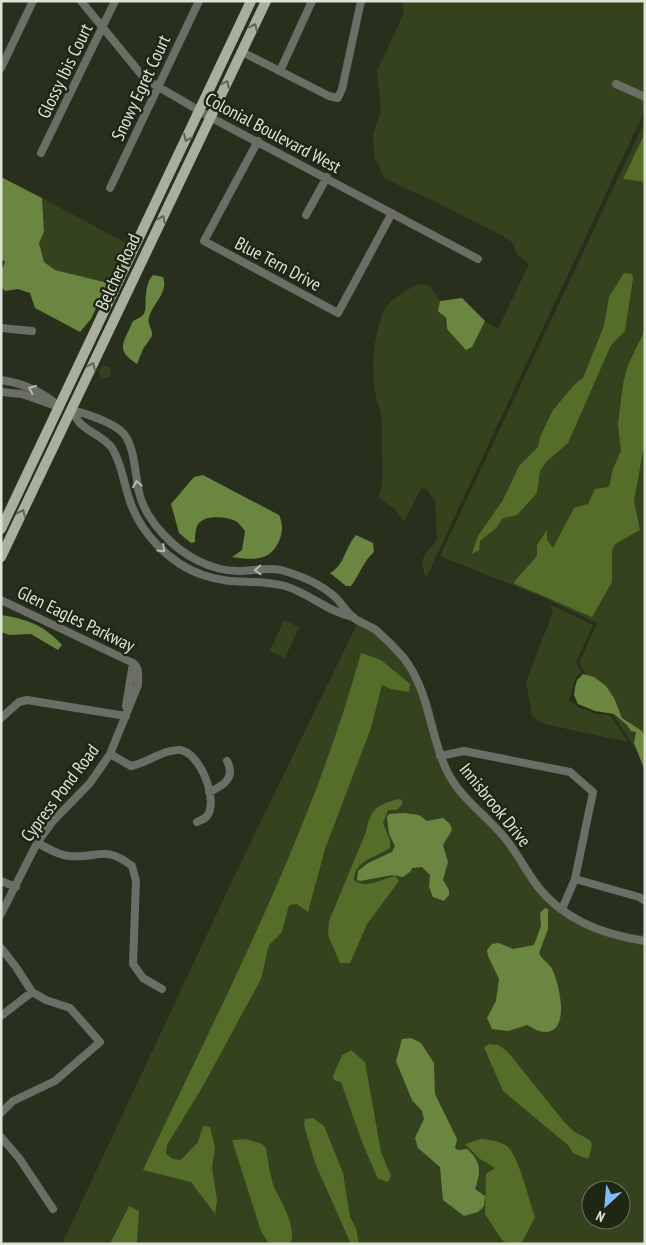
<svg xmlns="http://www.w3.org/2000/svg" width="646" height="1245" viewBox="0 0 646 1245" font-family="'PT Sans Narrow',sans-serif">
	<style>
		.green { fill: #34431e; fill-rule: evenodd }
		.forest { fill: #546e29 }
		.water { fill: #6b8641 }
		.lines { fill: none; stroke-linecap: round; stroke-linejoin: round }
		.minor { stroke: #6a6e65; stroke-width: 8 }
		.major { stroke: #a8b09d; stroke-width: 10 }
		.oneway { stroke: #5c6452 }
		.oneway2 { stroke: #b5bab0 }
		.labels { text-anchor: middle; stroke-width: 5; stroke-linejoin: round; paint-order: stroke }
		.street-label { font-size: 18px; fill: #dee3d8; stroke: #1e2614 }
	</style>
	<rect width="100%" height="100%" fill="#282f1d"/>
	<!-- green -->
	<path class="green" d="M402,1H645V94L615,79L612,86L645,101V110L426,578C418,557 424,556 437,540L435,501L427,490L421,488L404,522L394,509L378,497C385,484 383,470 382,456C382,442 383,427 381,414C380,406 376,399 375,392C371,368 374,326 387,306C394,296 408,290 418,284L430,286L440,301L447,329L472,347L485,321L498,329L529,264L516,254L513,243L503,236L436,202L385,179L375,158L373,136L381,109L377,71L404,13Z
		M645,121V763L579,663L597,623L540,596L440,556Z
		M42,198L126,243L108,283L55,270L44,262L39,243L44,232Z
		M99 372a6 6 0 1 1 12 0a6 6 0 1 1-12 0Z
		M551,605L593,625L576,662L581,672L575,679L569,702L574,703L580,709H585L595,714L610,715L628,742L544,724L532,716L526,682L553,612Z
		M361,616C395,639 420,668 432,707C438,727 440,747 448,766C460,793 485,811 505,832C521,849 530,870 545,888C571,919 606,931 645,935V1244H62L232,881ZM591,1190H621V1220H591Z
		M284,620L299,627L285,658L270,651Z"/>
	<!-- forest -->
	<path class="forest" d="M645,133V182L623,179Z
		M624,273L632,274L633,278L625,331L611,345L568,443L547,461L540,471L537,493L517,515L503,518L496,528L480,541L479,550L472,554L478,536L503,500L519,466L538,447L540,437L553,410L574,385L583,378L604,326L609,297Z
		M645,330V450L643,451L634,501L640,530L615,544L612,550V582L592,617L513,583L537,556V545L547,530V540L553,548L574,508L588,504L595,489L609,487L613,469L621,451L618,424L623,384L628,365Z
		M361,653L381,660L410,684L409,692L391,689L382,685L371,728L325,849L308,912L297,904L289,905L282,932L269,945L261,979L203,1086L167,1145L166,1154L173,1159L181,1160L198,1142L203,1126L210,1127L215,1148L212,1168L217,1200L215,1214L191,1182L143,1170C223,1001 311,834 361,653Z
		M398,799L402,800V805L397,810H388L383,823L390,841V848C377,857 353,861 354,880C366,890 381,879 395,876L399,881L367,924L350,963H340L328,935L329,921L366,832C371,808 376,806 398,799Z
		M489,1044L498,1045L507,1051L565,1123C569,1126 573,1132 578,1134C594,1141 594,1142 588,1159L573,1153L569,1146L503,1091L484,1047Z
		M351,1050L365,1062L381,1152L391,1176L388,1182L378,1179L362,1142L341,1082L334,1080L333,1076L342,1055Z
		M313,1118L324,1126L343,1173L350,1217L356,1228L359,1244H351L315,1163L304,1125L305,1119Z
		M246,1139L262,1144L266,1148C268,1160 270,1176 274,1187C281,1202 298,1228 290,1244H269L261,1231L232,1140Z
		M480,1139C488,1139 499,1141 507,1146C519,1156 529,1201 535,1217L521,1244H508L502,1240L485,1214L486,1174L495,1168L480,1159L465,1144Z
		M129,1206L139,1211L137,1244H110Z"/>
	<!-- water -->
	<path class="water" d="M1,177L42,198L44,232L39,243L44,262L55,270L108,283L91,319L80,332L35,308L30,293L18,289L5,291L1,287V272L5,262L1,259Z
		M153,275L163,277C169,292 153,303 149,317C147,324 153,330 152,336L143,349L137,364C114,350 124,342 133,321C136,319 140,318 143,315C149,309 141,289 153,275Z
		M462,298L485,321L472,347L466,350L447,329L446,318L438,311L440,301Z
		M203,475L279,515C283,524 283,532 279,541C270,562 252,560 232,557L242,550L245,531C243,529 240,524 237,522C228,516 202,514 197,526C195,531 195,537 195,542L191,543L179,533L171,504L194,477Z
		M356,535L373,543L374,552C363,562 360,574 351,586H346L330,573C345,565 345,547 356,535Z
		M1,615C27,619 44,625 62,645L58,650L31,634L9,635L1,632Z
		M583,674L594,677L606,686L614,698L622,718L642,731L645,736V771L634,743L636,732L631,731L627,725L614,714L595,711L578,704L574,695L575,688L577,680Z
		M404,813L419,815L427,821L443,818L450,824L452,830L443,845L448,862L443,880L449,890V895L444,901L433,897L429,887L430,875L422,867L412,868L411,871L403,877L392,875L360,881L357,880L358,871L368,863L392,852L395,846L389,834L387,817L389,814Z
		M545,908L548,909V929L539,953C542,960 550,963 553,971C559,984 571,1032 545,1032C538,1032 533,1028 527,1025L508,1031L492,1029L487,1018L496,1001L499,979L488,956L487,950L492,944L499,943L513,949L534,945L541,926L540,913Z
		M411,1038L421,1043L434,1063L435,1094L457,1139L455,1148L458,1150L467,1149C482,1162 481,1172 475,1189L485,1196L484,1206L478,1212L464,1216L443,1200L440,1167L418,1148L415,1138L424,1119L422,1111L412,1100L396,1061L402,1039Z"/>
	<g class="lines">
		<!-- minor -->
		<path class="minor" d="M81,1L145,79L210,117L478,259
			M242,52L329,96L338,98L342,89L361,1
			M1,68L33,1
			M280,71L312,1
			M616,84L645,97
			M258,141L204,241L338,313L392,213
			M41,153L115,1
			M110,188L199,1
			M306,215L327,177
			M1,328L32,331
			M1,380C22,383 44,392 59,407
			M1,392L22,394L59,407
			M71,410C85,413 115,423 124,434C135,448 135,475 139,492C142,507 153,524 164,535C182,555 211,571 238,571C252,571 268,567 281,570C299,575 319,583 334,596C341,602 346,612 354,618C360,623 369,625 376,630C385,638 395,648 403,657C430,691 429,734 447,771C460,798 486,815 505,838C517,853 526,871 538,887C564,920 605,935 645,941
			M71,410C74,415 78,422 82,425C92,434 104,437 112,448C122,464 123,481 129,498C139,532 170,564 203,575C233,586 257,578 285,586C309,593 328,612 353,617
			M1,600L133,663C140,668 138,677 138,685L110,754L90,783L53,821L37,843L1,914
			M126,706L133,663
			M1,718L19,702L27,700L126,716
			M110,754L131,766C147,763 164,749 180,750C200,752 219,801 207,816C204,820 200,820 197,822
			M440,756L464,751L570,772L593,792L575,879L639,897L645,901
			M209,792C223,786 236,778 227,761
			M37,843C48,848 57,855 69,856C97,859 104,844 132,866L136,881L133,964L143,978L162,989
			M1,881L16,887
			M562,909L575,879
			M1,948L16,967L32,992L46,1000L70,1008L100,1042L55,1081L13,1101L1,1113
			M1,1016L32,992
			M1,1137L19,1158L53,1209"/>
		<!-- major -->
		<path class="major" d="M1,529L251,1
			M1,557L266,1"/>
	</g>
	<!-- one-way arrows -->
	<defs><path id="oneway-chevron" d="M-2-3.5L2.5 0L-2 3.5" fill="none" stroke-width="1.6" stroke-linecap="round" stroke-linejoin="round" transform="scale(1.25)"/></defs>
	<g class="oneway">
		<use href="#oneway-chevron" transform="translate(254 27) rotate(-65)"/>
		<use href="#oneway-chevron" transform="translate(226 84) rotate(-64)"/>
		<use href="#oneway-chevron" transform="translate(187 138) rotate(115)"/>
		<use href="#oneway-chevron" transform="translate(162 219) rotate(-65)"/>
		<use href="#oneway-chevron" transform="translate(92 366) rotate(-65)"/>
		<use href="#oneway-chevron" transform="translate(22 513) rotate(-65)"/>
	</g>
	<g class="oneway2">
		<use href="#oneway-chevron" transform="translate(32 389) rotate(-155)"/>
		<use href="#oneway-chevron" transform="translate(137 484) rotate(-100)"/>
		<use href="#oneway-chevron" transform="translate(162 549) rotate(44)"/>
		<use href="#oneway-chevron" transform="translate(258 570) rotate(178)"/>
	</g>
	<g class="labels">
		<!-- street labels -->
		<g class="street-label">
			<text transform="translate(65 71) rotate(-64)" y="6">Glossy Ibis Court</text>
			<text transform="translate(141 88) rotate(-65)" y="6">Snowy Egret Court</text>
			<text transform="translate(273 133) rotate(28)" y="6">Colonial Boulevard West</text>
			<text transform="translate(278 264) rotate(28)" y="6">Blue Tern Drive</text>
			<text transform="translate(118 272) rotate(-65)" y="6">Belcher Road</text>
			<text transform="translate(76 619) rotate(26)" y="6">Glen Eagles Parkway</text>
			<text transform="translate(60 793) rotate(-53)" y="6">Cypress Pond Road</text>
			<text transform="translate(495 805) rotate(51)" y="6">Innisbrook Drive</text>
		</g>
	</g>
	<!-- border -->
	<rect width="646" height="1245" fill="none" stroke="#dee3d8" stroke-width="5"/>
	<!-- north arrow -->
	<g transform="translate(606 1205) rotate(206)"><circle r="24" fill="#1e2614" stroke="#6b7262"/>
	<path d="M0-4L9 19L0 12L-9 19Z" fill="#7dbef9"/>
	<text y="-8" font-size="14" font-weight="bold" text-anchor="middle" fill="#dee3d8">N</text>
	</g>
</svg>
